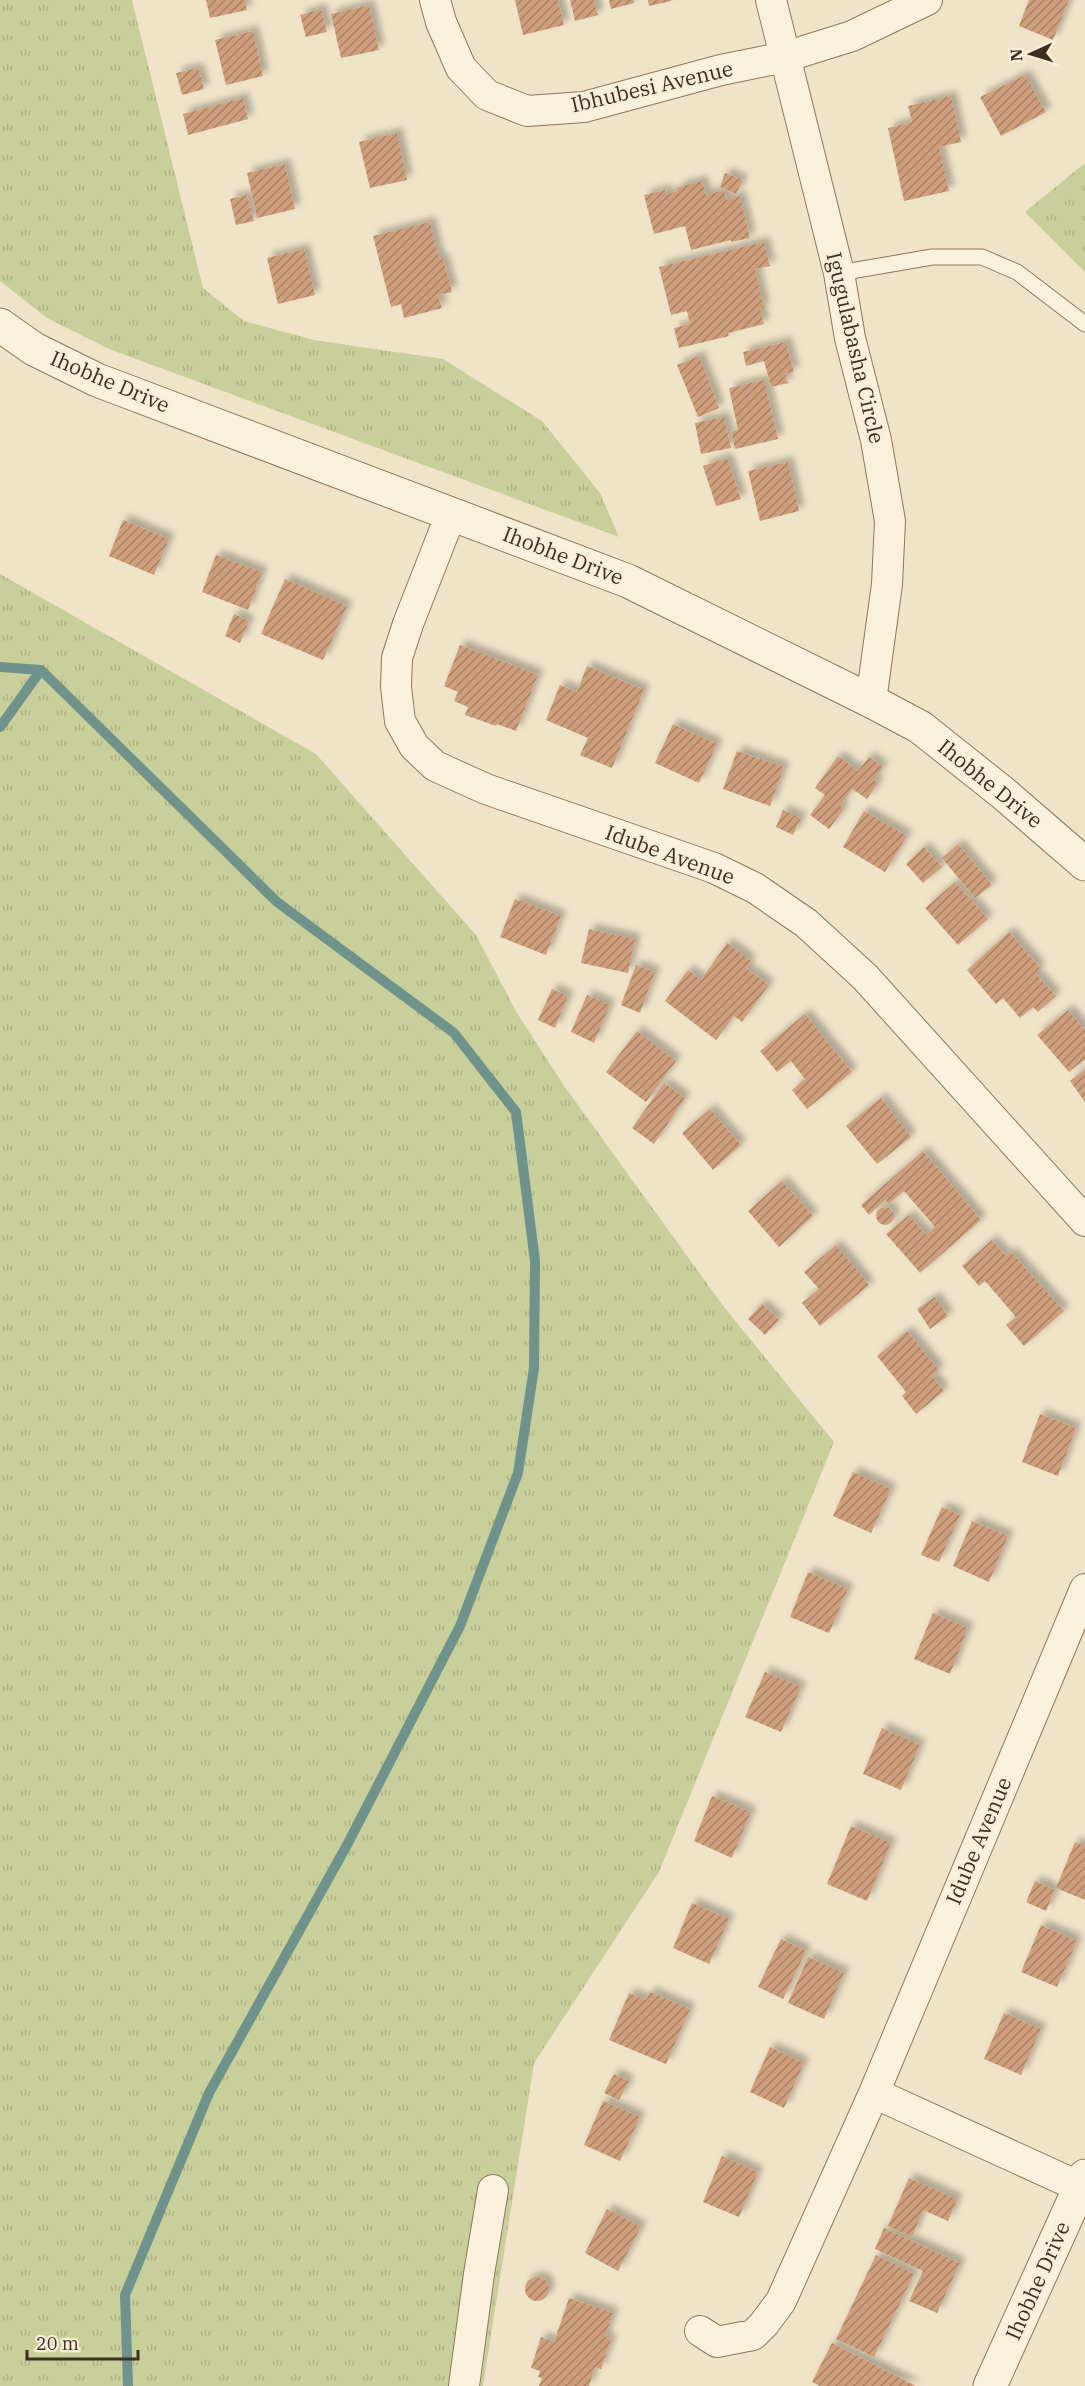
<svg xmlns="http://www.w3.org/2000/svg" width="1085" height="2386" viewBox="0 0 1085 2386" font-family="'IBM Plex Serif',serif">
	<style>
		.grass { fill: url(#grass-tufts) }
		.lines { fill: none; stroke-linecap: round; stroke-linejoin: round }
		.stream { stroke: #6f938a; stroke-width: 10 }
		.building { fill: url(#building-hatch); filter: url(#shadow) }
		.service-casing { stroke: #8d765c; stroke-width: 17 }
		.minor-casing { stroke: #8d765c; stroke-width: 32 }
		.tertiary-casing { stroke: #8d765c; stroke-width: 35 }
		.service { stroke: #faf1dc; stroke-width: 15 }
		.minor { stroke: #faf1dc; stroke-width: 30 }
		.tertiary { stroke: #faf1dc; stroke-width: 33 }
		.labels { text-anchor: middle; stroke-width: 4.5; stroke-linejoin: round; paint-order: stroke }
		.street-label { font-size: 21px; fill: #3d2e20; stroke: #f7eed8 }
	</style>
	<defs>
		<pattern id="grass-tufts" width="24" height="20" patternUnits="userSpaceOnUse" patternTransform="scale(1.5)"><rect width="24" height="20" fill="#c9cf9b"/><path d="M3 7l-1-3M5 7V3M7 7l1-3M15 17l-1-3M17 17v-4M19 17l1-3" fill="none" stroke="#aeb285"/></pattern>
		<pattern id="building-hatch" width="6" height="6" patternUnits="userSpaceOnUse" patternTransform="scale(1.5)"><rect width="6" height="6" fill="#cf9f7d"/><path d="M-1 1l2-2M0 6l6-6M5 7l2-2" fill="none" stroke="#a98266"/></pattern>
		<filter id="shadow"><feDropShadow dx="5.5" dy="-5.5" stdDeviation="3" flood-color="#0004"/></filter>
	</defs>
	<rect width="100%" height="100%" fill="#f0e4c8"/>
	<!-- grass -->
	<path class="grass" d="M0,0H132L203,288L244,321L314,340L443,359L542,421L600,493L619,537L109,349L47,318L0,281Z
		M1085,163V272L1025,212Z
		M0,574L316,754L476,935L517,1013L565,1087L724,1307L834,1442L659,1872L534,2063L483,2386H0Z"/>
	<g class="lines">
		<!-- stream -->
		<path class="stream" d="M0,667L41,670L277,902L454,1033L516,1112L535,1261L534,1368L518,1473L460,1626L347,1845L209,2093L125,2295L128,2386
			M0,727L41,670"/>
	</g>
	<!-- building -->
	<path class="building" d="M206,0H245L247,10L210,18Z
		M515,0H558L564,25L523,35Z
		M570,0H594L598,15L575,21Z
		M609,0H634V3L611,9Z
		M648,0H671V1L649,6Z
		M1029,0H1069L1053,40L1019,26Z
		M369,5L379,50L341,58L331,14Z
		M321,9L327,32L306,37L300,15Z
		M253,31L263,76L226,85L215,40Z
		M198,68L204,89L182,95L176,73Z
		M1025,75L1046,112L1001,136L980,97Z
		M951,96L961,142L939,147L949,191L904,201L888,128L912,122L908,106Z
		M243,98L248,119L188,135L183,114Z
		M397,133L407,180L370,188L359,142Z
		M285,164L295,209L257,218L247,173Z
		M725,173L743,180L736,194L720,187Z
		M702,181L706,195L724,190L727,200L740,196L750,238L731,242V240L691,250L685,226L654,234L644,195L665,190L666,194L678,191V187Z
		M247,195L254,221L236,225L230,199Z
		M430,222L439,259L443,258L452,292L438,295L442,308L404,318L401,304L391,307L373,236Z
		M764,242L770,266L755,269L764,308L760,309L764,324L728,333L729,336L679,348L674,328L690,324L687,311L671,315L659,267Z
		M304,249L315,295L278,304L267,258Z
		M786,342L794,372L785,374L788,383L771,387L764,361L746,366L743,352Z
		M699,356L719,408L698,417L677,365Z
		M764,380L778,439L735,449L731,432L738,430L729,388Z
		M724,417L731,448L701,454L695,423Z
		M727,458L741,499L716,506L703,466Z
		M788,462L799,511L760,521L748,471Z
		M123,520L169,539L154,575L109,556Z
		M216,555L262,572L248,610L202,592Z
		M285,579L347,606L323,660L261,634Z
		M234,614L249,621L240,643L225,636Z
		M460,645L538,675L516,731L497,724L496,726L465,715L468,707L454,701L458,692L444,686Z
		M587,666L644,690L612,768L580,755L588,738L546,720L560,685L577,692Z
		M673,724L717,744L699,783L655,763Z
		M737,751L784,767L770,806L723,789Z
		M838,756L858,771L869,757L883,767L874,780L878,783L867,799L852,789L840,806L844,809L829,829L810,815L825,795L815,788Z
		M783,810L801,818L793,835L776,827Z
		M864,811L907,836L885,872L843,847Z
		M958,844L992,885L975,898L942,858Z
		M924,847L942,867L923,883L906,864Z
		M955,882L988,919L958,945L925,908Z
		M515,899L561,916L546,955L500,937Z
		M589,929L635,939L628,973L581,963Z
		M1009,932L1040,968L1035,973L1056,996L1038,1012L1033,1007L1020,1018L1003,998L996,1004L967,970Z
		M727,943L751,961L746,968L769,985L742,1022L734,1016L716,1040L665,1001L688,970L701,980Z
		M636,965L655,972L640,1013L621,1005Z
		M552,989L568,996L555,1028L538,1020Z
		M587,995L610,1005L594,1043L571,1032Z
		M1068,1010L1085,1030V1059L1069,1072L1037,1035Z
		M805,1014L852,1072L807,1109L792,1090L805,1079L791,1061L777,1072L760,1051Z
		M637,1031L676,1061L646,1102L606,1072Z
		M1085,1069V1102L1070,1081Z
		M664,1083L685,1098L654,1144L632,1128Z
		M881,1098L911,1137L877,1164L846,1126Z
		M710,1109L741,1145L713,1170L682,1133Z
		M923,1151L981,1220L920,1273L886,1234L909,1215L926,1235L935,1227L904,1191L889,1204L885,1200L869,1215L861,1205Z
		M782,1181L813,1216L779,1247L748,1211Z
		M876 1216a9 9 0 1 1 18 0a9 9 0 1 1-18 0Z
		M992,1240L1006,1256L1011,1252L1064,1311L1024,1346L1006,1325L1016,1317L985,1281L979,1286L962,1266Z
		M836,1245L869,1285L820,1326L802,1303L819,1289L804,1272Z
		M935,1297L948,1316L930,1329L917,1309Z
		M762,1304L779,1320L765,1335L748,1319Z
		M907,1331L939,1370L932,1376L944,1391L916,1414L902,1396L906,1392L877,1356Z
		M1040,1414L1076,1428L1058,1476L1022,1462Z
		M853,1472L891,1489L871,1533L833,1516Z
		M942,1507L960,1515L939,1562L921,1555Z
		M972,1521L1008,1536L989,1582L953,1566Z
		M808,1572L848,1589L829,1633L790,1617Z
		M933,1613L968,1628L950,1674L914,1659Z
		M765,1672L801,1687L781,1732L745,1717Z
		M882,1728L920,1745L901,1790L863,1774Z
		M712,1796L751,1812L732,1858L694,1841Z
		M851,1826L891,1843L867,1901L827,1884Z
		M1075,1842L1085,1846V1900L1056,1888Z
		M1035,1881L1055,1890L1046,1911L1026,1902Z
		M692,1903L729,1919L709,1964L673,1948Z
		M1041,1925L1077,1941L1057,1987L1021,1972Z
		M781,1939L806,1951L783,1999L758,1987Z
		M808,1957L844,1973L824,2019L788,2003Z
		M650,1992L690,2009L666,2064L609,2040L629,1993L646,2000Z
		M1004,2013L1041,2029L1021,2075L984,2059Z
		M770,2047L804,2063L784,2108L750,2092Z
		M614,2074L629,2081L619,2100L604,2093Z
		M603,2101L640,2117L620,2161L584,2145Z
		M722,2156L758,2172L739,2217L703,2202Z
		M909,2178L957,2199L948,2221L923,2210L912,2237L888,2226Z
		M607,2209L641,2227L618,2271L585,2253Z
		M884,2228L960,2263L937,2313L909,2301L923,2271L875,2249Z
		M876,2255L914,2274L874,2357L836,2339Z
		M525 2289a12 12 0 1 1 24 0a12 12 0 1 1-24 0Z
		M569,2298L613,2313L605,2337L611,2339L601,2369L595,2367L589,2386H539L542,2378L538,2377L540,2371L531,2368L541,2337L554,2342Z
		M832,2343L916,2386H820L812,2382Z"/>
	<g class="lines">
		<defs>
			<path id="service" d="M839,273L932,257H982L1017,272L1085,324"/>
			<path id="minor" d="M435,0L441,22L461,68L487,95L527,111L584,107L721,70L785,57L852,36L927,0
				M771,0L839,273L850,338L876,440L890,521L887,584L871,701
				M451,514L408,624L397,658L396,687L400,721L414,746L435,766L486,789L714,868L755,888L806,923L865,977L1085,1221
				M874,2093L1080,2187
				M700,2331L717,2342L753,2335L764,2324L781,2301L874,2093L1085,1589
				M464,2386L479,2274L493,2190"/>
			<path id="tertiary" d="M0,325L34,349L97,380L628,581L871,701L920,727L1003,793L1085,864
				M990,2386L1085,2176"/>
		</defs>
		<!-- service casing -->
		<use href="#service" class="service-casing"/>
		<!-- minor casing -->
		<use href="#minor" class="minor-casing"/>
		<!-- tertiary casing -->
		<use href="#tertiary" class="tertiary-casing"/>
		<!-- service -->
		<use href="#service" class="service"/>
		<!-- minor -->
		<use href="#minor" class="minor"/>
		<!-- tertiary -->
		<use href="#tertiary" class="tertiary"/>
	</g>
	<g class="labels">
		<!-- street labels -->
		<g class="street-label">
			<text transform="translate(652 87) rotate(-13)" y="7">Ibhubesi Avenue</text>
			<text transform="translate(855 348) rotate(77)" y="7">Igugulabasha Circle</text>
			<text transform="translate(110 382) rotate(23)" y="7">Ihobhe Drive</text>
			<text transform="translate(563 556) rotate(21)" y="7">Ihobhe Drive</text>
			<text transform="translate(990 784) rotate(39)" y="7">Ihobhe Drive</text>
			<text transform="translate(670 855) rotate(20)" y="7">Idube Avenue</text>
			<text transform="translate(979 1841) rotate(-67)" y="7">Idube Avenue</text>
			<text transform="translate(1038 2281) rotate(-66)" y="7">Ihobhe Drive</text>
		</g>
	</g>
	<!-- north arrow -->
	<g transform="translate(1031 54) rotate(266)" stroke="#f7eed8" stroke-width="4.5" paint-order="stroke">
	<path d="M0-4.5L10 22L0 15L-10 22Z" fill="#3d2e20"/>
	<text y="-9" font-size="16" font-weight="bold" text-anchor="middle" fill="#3d2e20">N</text>
	</g>
	<!-- scale -->
	<path d="M27 2350v9h111v-9" fill="none" stroke="#3d2e20" stroke-width="3"/>
	<text x="36" y="2350" font-size="18" fill="#3d2e20" stroke="#f7eed8" stroke-width="4.5" paint-order="stroke">20 m</text>
</svg>
